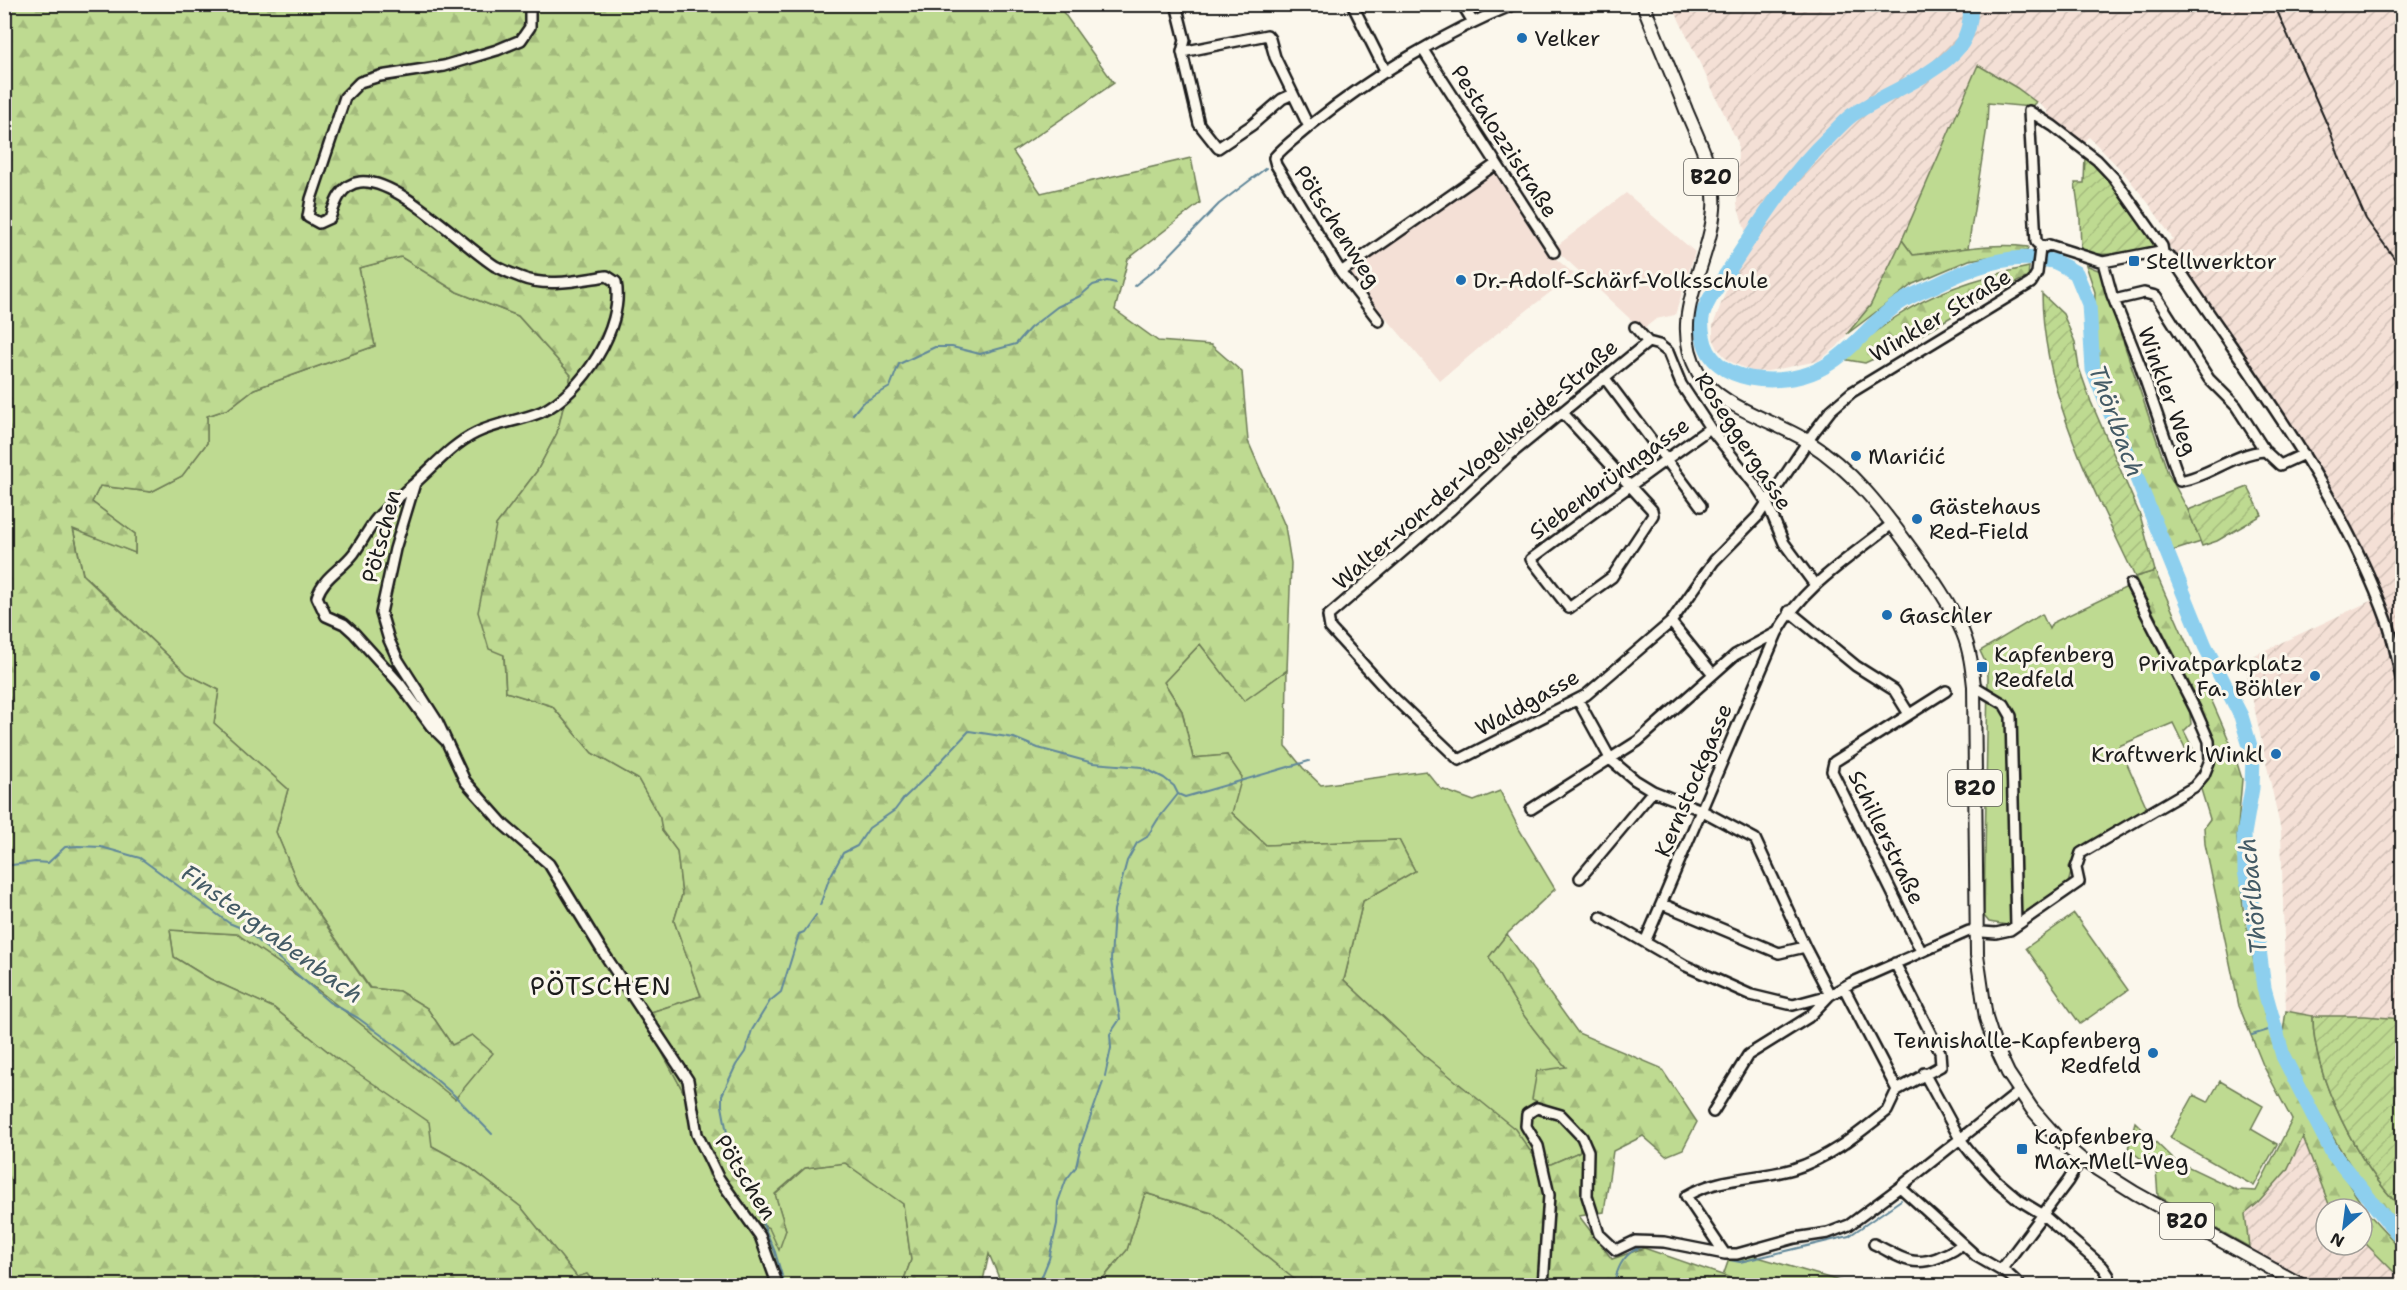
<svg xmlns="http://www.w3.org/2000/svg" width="2407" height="1290" viewBox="0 0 2407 1290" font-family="'Shantell Sans',sans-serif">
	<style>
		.built { fill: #f4e0d6 }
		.industrial { fill: url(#industrial-furrows) }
		.grass { fill: #beda91; stroke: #6d7b56; stroke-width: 1.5 }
		.forest { fill: url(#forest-firs); stroke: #6d7b56; stroke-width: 1.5 }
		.garden { fill: url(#garden-furrows); stroke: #6d7b56; stroke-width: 1.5 }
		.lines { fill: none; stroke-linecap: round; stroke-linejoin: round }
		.stream { stroke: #60879a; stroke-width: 2 }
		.river { stroke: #8dcfee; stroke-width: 15 }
		.minor-casing { stroke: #1c1c1c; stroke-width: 14 }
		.major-casing { stroke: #1c1c1c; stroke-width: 16 }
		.minor { stroke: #fbf7ec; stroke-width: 9 }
		.major { stroke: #fbf7ec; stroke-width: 12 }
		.rail { stroke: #1c1c1c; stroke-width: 2 }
		.poi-dot { fill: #1f6fb2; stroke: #fbf7ec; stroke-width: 2 }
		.labels { text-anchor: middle; stroke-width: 6; stroke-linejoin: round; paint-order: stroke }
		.shield { fill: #fbf7ec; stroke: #5f5e5a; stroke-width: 1.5 }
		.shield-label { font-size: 21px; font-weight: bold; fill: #1c1c1c }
		.poi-label { font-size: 22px; fill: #1c1c1c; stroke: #fbf7ec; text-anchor: start }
		.street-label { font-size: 22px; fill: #1c1c1c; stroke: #fbf7ec }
		.water-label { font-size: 24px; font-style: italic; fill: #445b66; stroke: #fbf7ec }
		.quarter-label { font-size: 26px; letter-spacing: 1.5px; fill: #1c1c1c; stroke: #fbf7ec }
	</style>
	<defs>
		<pattern id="industrial-furrows" width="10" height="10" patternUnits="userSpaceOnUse" patternTransform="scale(1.5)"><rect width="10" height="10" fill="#f4e0d6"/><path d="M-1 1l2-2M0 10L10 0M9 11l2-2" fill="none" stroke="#d1c0b7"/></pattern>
		<pattern id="forest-firs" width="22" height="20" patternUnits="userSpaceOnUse" patternTransform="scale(1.5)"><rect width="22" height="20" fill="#beda91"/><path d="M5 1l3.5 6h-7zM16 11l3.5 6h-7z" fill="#a3ba7c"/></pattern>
		<pattern id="garden-furrows" width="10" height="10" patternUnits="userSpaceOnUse" patternTransform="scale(1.5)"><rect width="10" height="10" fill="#beda91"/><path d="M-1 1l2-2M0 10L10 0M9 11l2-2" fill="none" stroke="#a3ba7c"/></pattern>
	</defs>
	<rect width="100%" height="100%" fill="#fbf7ec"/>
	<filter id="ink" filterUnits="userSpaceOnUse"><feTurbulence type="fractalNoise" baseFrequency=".0167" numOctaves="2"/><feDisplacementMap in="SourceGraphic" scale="12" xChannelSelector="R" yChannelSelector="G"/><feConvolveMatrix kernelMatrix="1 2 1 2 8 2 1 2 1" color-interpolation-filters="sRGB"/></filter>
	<g filter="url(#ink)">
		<!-- built -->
		<path class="built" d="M1495,173L1548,252L1574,274L1486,342L1440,381L1358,285L1351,273L1402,236Z
			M1626,193L1695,252L1675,315L1656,319L1642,330L1554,248Z"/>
		<!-- industrial -->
		<path class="industrial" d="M1672,5H2400L2402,9V1019L2365,1016H2313L2286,1011L2281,831L2244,660L2381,596L2348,519L2326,478L2166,242L2173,239L2149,204L2124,173L2089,137L2083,144L2049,119L2047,110L2017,88L1978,65L1899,247L1870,306L1837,347L1818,361L1768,371L1753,372L1729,361L1718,349L1713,338V325L1747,236L1737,205L1738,143Z
			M2303,1136L2331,1209H2326V1245H2362V1240L2393,1271L2402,1277V1285H2311L2249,1247L2245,1214L2258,1203L2287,1170Z"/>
		<!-- grass -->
		<path class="grass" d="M1978,65L2017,88L2036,102L2031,107L1988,103L1987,127L1968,248L1913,255L1902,240Z
			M401,257L457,292L518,316L571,375L557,433L537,471L496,525L506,692L552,706L592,753L638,779L660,818L662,831L677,851L682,895L674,921L701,996L642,1015L684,1093L710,1175L737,1213L769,1228L786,1230L775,1195L805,1168L845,1163L903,1203L911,1260L902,1285L596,1286L587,1274L577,1277L521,1207L468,1166L432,1146L336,1058L274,1008L210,979L174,957L170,930L237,934L318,990L397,1052L452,1045L427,1008L399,991L370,988L298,884L276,832L288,789L214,723L219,690L187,674L83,574L73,528L135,553V534L92,502L100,486L151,492L182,476L207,443V416L228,409L254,389L375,346L359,268Z
			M2125,588H2129L2189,706L2191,724L2184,731L2194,751L2188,754L2173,723L2119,746L2147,808L2077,852L2069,867L2071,873L2067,887L2021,918L2007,925L1989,922L1984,916L1988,677L1987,666L1980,651L2042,614L2049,629L2052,623Z
			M1200,644L1244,700L1287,670L1286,747L1303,768L1321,785L1426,771L1441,789L1474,801L1500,791L1519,829L1555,889L1507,934L1489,957C1513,1001 1532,1031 1566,1067L1568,1116L1585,1137L1579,1152L1551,1164L1540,1165L1344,980L1363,901L1415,871L1399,840L1266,845L1232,813L1227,755L1193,758L1182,711L1164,682Z
			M2074,914L2128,990L2080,1024L2026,948Z
			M2220,1081L2263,1106L2251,1129L2277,1144L2254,1186L2170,1138L2194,1095L2208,1102Z
			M1145,1193L1212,1213L1295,1279L1298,1285L1097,1286L1127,1250Z
			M1751,1255L1853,1285H1751L1723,1276L1729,1259Z"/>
		<!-- forest -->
		<path class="forest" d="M5,4L1058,5L1114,83L1013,152L1041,193L1191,158L1200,203L1128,259L1115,310L1158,341L1211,345L1242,372L1248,441L1285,526L1291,563L1287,670L1244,701L1200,644L1164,682L1182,711L1193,758L1227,755L1242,777L1232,813L1266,845L1399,840L1415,871L1363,901L1344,980L1426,1057L1515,1129L1540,1165L1551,1164L1579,1152L1585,1137L1568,1116L1532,1099L1537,1071L1566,1067C1531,1030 1513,1001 1489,957L1507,934L1578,1033L1661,1068L1697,1122L1683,1149L1666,1156L1643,1136L1613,1151L1604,1212L1579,1216L1612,1259L1644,1248L1751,1285H1298L1294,1279L1212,1213L1145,1193L1127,1250L1097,1285H1002L989,1254L982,1285H902L911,1260L903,1204L845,1163L805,1168L775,1194L786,1230L779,1250L769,1228L737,1213L709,1175L684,1093L642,1015L701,996L674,921L682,895L677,851L662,831L660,818L638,779L592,753L552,706L506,692L504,655L489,649L478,612L496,525L537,471L557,433L571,375L518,316L457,292L401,257L359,268L375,346L254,389L228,409L207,416V443L182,476L151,492L100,486L92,502L135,534V553L73,529L83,575L187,674L219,690L214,723L288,789L276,832L298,884L369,988L399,991L427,1008L452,1045L472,1035L493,1053L455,1099L318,990L237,934L170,930L174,957L210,979L274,1008L336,1058L429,1122L432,1146L468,1166L521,1207L577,1277L587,1274L596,1285L5,1286Z
			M1902,240L1913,255C1951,251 1989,242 2028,247L2027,251L2021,252L1969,260L1913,284L1847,334L1870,306Z
			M2086,265L2103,272L2107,294L2168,473L2188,510L2201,542L2172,551L2142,483L2101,378L2094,334L2095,292Z
			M2029,267L2028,277L1986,296L1904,345L1865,363L1842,359C1860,345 1877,330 1896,317C1936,290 1983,276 2029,267Z
			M2155,571L2232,747L2242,779L2237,838L2243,908L2263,1007L2278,1059L2318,1136L2366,1211L2402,1250V1277L2393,1271L2362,1240V1209H2331L2330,1207L2303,1137L2287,1170L2258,1203L2245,1214L2249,1247L2158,1196L2156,1170L2128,1149L2135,1122L2174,1160L2237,1190L2256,1191L2292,1120L2263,1065L2239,1006L2205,844L2204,827L2210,819L2200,786L2196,781L2215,743L2195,694L2135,577Z
			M2286,1011L2313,1016C2313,1079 2359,1165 2402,1209V1231L2354,1171L2311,1102L2282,1039Z"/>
		<!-- garden -->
		<path class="garden" d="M2085,155L2123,197L2156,246C2131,251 2107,258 2081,252L2080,219L2075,183H2084Z
			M2042,294L2063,314L2075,342L2079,368L2091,402L2140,515L2155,571L2135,577C2093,488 2043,395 2042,294Z
			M2248,487L2262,515L2217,541L2202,546L2188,510Z
			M2313,1016H2365L2402,1019V1209C2359,1165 2313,1079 2313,1016Z"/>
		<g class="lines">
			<!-- stream -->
			<path class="stream" d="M1134,286L1159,266L1219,204L1266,168
				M853,414L862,403L890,387L899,364L935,347H952L980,354L1016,344L1030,328L1057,307L1080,296L1093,285L1107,281L1116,283
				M4,866L35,862L48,863L65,847L78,846L101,847L140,858L229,923L246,930L329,1002L358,1018L403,1051L454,1095L492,1134
				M820,905L829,879L843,853L857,846L869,828L895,810L904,798L927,776L969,731L1014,738L1038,748L1093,763L1142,767L1164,778L1174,786L1178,794
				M2252,1035L2275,1028
				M1105,1076L1111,1048L1110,1034L1120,1019L1111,960L1114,910L1127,861L1137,843L1147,837L1158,819L1178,794L1185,797L1309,761
				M756,1209L727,1133L722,1106V1095L736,1065L745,1052L752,1030L770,1001L781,992L799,934L804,932L816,915
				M758,1213L775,1252L785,1286
				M1658,1246L1740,1262L1849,1236L1901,1200
				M1038,1286L1049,1259L1057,1224L1058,1202L1066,1180L1076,1167L1081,1144L1103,1082
				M1613,1286C1618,1266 1624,1252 1644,1246"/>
			<!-- river -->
			<path class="river" d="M1970,4C1972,18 1968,36 1959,47C1936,76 1883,94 1852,115C1844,121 1836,130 1829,137C1789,175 1761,221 1731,267C1721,283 1706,299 1702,318C1701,324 1702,331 1703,336C1711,386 1783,387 1818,370C1850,355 1869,324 1898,304C1909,296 1922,291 1934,286C1971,267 2010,252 2052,261C2060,263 2068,269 2076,273L2089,304L2093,370L2205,646L2241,716L2253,756L2252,788L2244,834L2245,871L2257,934L2264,988L2283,1056L2333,1154L2402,1239"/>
			<defs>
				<path id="minor" d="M1176,4L1185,40L1182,52L1199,124L1218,148L1252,125L1282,99L1293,94
					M1352,4L1386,72
					M1462,4L1473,22
					M1423,50L1554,252
					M1182,52L1267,35L1270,39L1275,57L1309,127
					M2042,247L2036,242L2029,111L2053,126L2097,160L2114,178L2162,246L2163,252
					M2103,262L2112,295L2140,365L2180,481C2210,476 2234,453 2265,451
					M1341,272L1496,164
					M2114,300L2144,293L2156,296L2209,379L2236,406L2265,451L2280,465L2304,454
					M1379,321L1341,272L1276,165L1274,158C1285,145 1300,135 1312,124C1371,77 1444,32 1515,4
					M1635,327L1648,342L1659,345L1668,352L1681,384L1710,428L1758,489L1767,503L1784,543L1815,585
					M1648,342L1511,454L1452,509L1328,616L1330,628L1391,695L1459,760L1586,695L1671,622L1714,561L1758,516L1814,432L1831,410L1852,392L2031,283L2037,273L2040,249L2049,245L2103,262L2160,251L2173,260C2250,376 2339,488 2387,621C2394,641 2398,662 2402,683
					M1604,377L1701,506
					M1563,413L1652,510L1653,515L1612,577L1569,608L1531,559C1590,515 1650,471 1710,428
					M415,483L395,549L381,613L389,640L398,660L437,721L465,781L504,825L549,864L601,949L688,1080L697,1134L718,1177L760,1236L778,1286
					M1789,611L1856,666L1894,690L1909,714
					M1671,622L1713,674
					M1974,686L2004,704L2011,716L2016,926
					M1578,700L1611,760L1635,780L1653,791L1701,810L1755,839L1805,947L1830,995L1793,1005L1751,995L1686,966L1601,917
					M445,740L431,726L400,684L354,633L344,624L326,616L317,597C323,577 342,569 354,553C361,543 367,532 374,522C386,506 402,495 416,482C435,465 453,444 476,433C496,423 520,421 541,412C582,393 625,327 616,282L607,276C579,280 547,288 520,277C512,274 503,270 495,266C462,245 398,178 360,182C341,184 335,203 330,218L319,223L308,217L311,199L345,97L360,82L380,76L444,66L497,50L521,40L530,27V4
					M1531,809L1638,741L1735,655L1776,633
					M1580,878L1653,791
					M1662,904L1779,953L1805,947
					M1645,942L1777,633C1804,585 1851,557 1893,523
					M1921,951L1832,771L1834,762L1946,691
					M1895,963L1940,1052L1941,1066L1897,1090
					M1924,1073L1960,1139L1971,1153L1997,1181L2019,1200L2042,1214L2103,1267L2109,1276L2102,1286
					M1713,1112L1748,1055L1809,1017L1830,995L1851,983L1969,931L1996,933L2010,930L2079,882L2076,868L2081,853L2194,787L2204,775L2210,760L2209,741L2195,709L2131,584
					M1900,1187L1976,1256L2009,1275L2021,1286
					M1874,1244C1898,1255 1909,1268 1937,1258C1946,1254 1955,1251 1962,1244
					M1725,1254L1686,1196C1717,1177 1759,1179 1793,1169C1829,1158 1858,1134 1887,1111L1897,1090L1844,988
					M2001,1270L2068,1181L2081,1159
					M1543,1286L1549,1195L1538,1146L1526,1126L1527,1114L1537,1108L1561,1115L1582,1137L1588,1151L1587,1196L1599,1234L1616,1250L1635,1241L1664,1242L1725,1254H1737L1795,1238L1828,1233L1849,1225L1900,1187L2019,1092"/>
				<path id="major" d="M1643,4C1657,40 1672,74 1686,110C1699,141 1717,175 1714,209C1710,265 1667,317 1698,372C1717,407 1774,420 1807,441C1852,469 1883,510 1913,552C1932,578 1950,603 1963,633C1970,650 1972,668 1974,686L1977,955L1986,1018L1994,1043L2008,1073L2032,1109L2061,1142L2081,1159L2135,1193L2303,1286"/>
			</defs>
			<!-- minor casing -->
			<use href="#minor" class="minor-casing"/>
			<!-- major casing -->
			<use href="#major" class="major-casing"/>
			<!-- minor -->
			<use href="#minor" class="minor"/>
			<!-- major -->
			<use href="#major" class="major"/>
			<!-- rail -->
			<path class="rail" d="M2274,4L2330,131L2341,162L2366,219L2402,269"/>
		</g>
	</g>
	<!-- markers -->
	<g class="poi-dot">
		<circle cx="1522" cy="38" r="6"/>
		<rect x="2128" y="255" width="12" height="12" rx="3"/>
		<circle cx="1461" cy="280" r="6"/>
		<circle cx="1856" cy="456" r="6"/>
		<circle cx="1917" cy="519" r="6"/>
		<circle cx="1887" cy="615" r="6"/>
		<rect x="1976" y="661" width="12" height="12" rx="3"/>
		<circle cx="2315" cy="676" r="6"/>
		<circle cx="2276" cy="754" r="6"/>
		<circle cx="2153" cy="1053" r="6"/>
		<rect x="2016" y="1143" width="12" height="12" rx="3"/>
	</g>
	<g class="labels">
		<!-- shield labels -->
		<g class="shield">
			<rect x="1684" y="159" width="54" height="36" rx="4.5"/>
			<rect x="1948" y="770" width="54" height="36" rx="4.5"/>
			<rect x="2160" y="1203" width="54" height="36" rx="4.5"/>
		</g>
		<g class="shield-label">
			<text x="1711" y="184">B20</text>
			<text x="1975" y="795">B20</text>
			<text x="2187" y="1228">B20</text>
		</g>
		<!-- poi labels -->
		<g class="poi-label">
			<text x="1534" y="46">Velker</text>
			<text x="2146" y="269">Stellwerktor</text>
			<text x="1473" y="288">Dr.-Adolf-Schärf-Volksschule</text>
			<text x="1868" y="464">Marićić</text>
			<text x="1929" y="514">Gästehaus<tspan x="1929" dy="25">Red-Field</tspan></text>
			<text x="1899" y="623">Gaschler</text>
			<text x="1994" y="662">Kapfenberg<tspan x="1994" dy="25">Redfeld</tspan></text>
			<text x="2303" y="671" text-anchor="end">Privatparkplatz<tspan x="2303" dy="25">Fa. Böhler</tspan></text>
			<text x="2264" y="762" text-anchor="end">Kraftwerk Winkl</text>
			<text x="2141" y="1048" text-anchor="end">Tennishalle-Kapfenberg<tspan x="2141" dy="25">Redfeld</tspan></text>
			<text x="2034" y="1144">Kapfenberg<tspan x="2034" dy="25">Max-Mell-Weg</tspan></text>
		</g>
		<!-- street labels -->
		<g class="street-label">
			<text transform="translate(1505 141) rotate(57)" y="8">Pestalozzistraße</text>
			<text transform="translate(1338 226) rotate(57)" y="8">Pötschenweg</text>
			<text transform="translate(1940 315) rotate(-31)" y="8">Winkler Straße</text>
			<text transform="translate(2168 391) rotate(70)" y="8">Winkler Weg</text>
			<text transform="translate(1744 441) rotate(57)" y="8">Roseggergasse</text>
			<text transform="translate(1475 464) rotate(-41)" y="8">Walter-von-der-Vogelweide-Straße</text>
			<text transform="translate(1609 478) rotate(-36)" y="8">Siebenbrünngasse</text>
			<text transform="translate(381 536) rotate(-75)" y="8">Pötschen</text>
			<text transform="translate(1527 702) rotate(-29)" y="8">Waldgasse</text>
			<text transform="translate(1693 780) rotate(-67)" y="8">Kernstockgasse</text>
			<text transform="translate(1887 837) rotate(64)" y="8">Schillerstraße</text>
			<text transform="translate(746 1177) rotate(58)" y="8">Pötschen</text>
		</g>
		<!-- water labels -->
		<g class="water-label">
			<text transform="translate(2116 421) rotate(70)" y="8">Thörlbach</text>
			<text transform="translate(2253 896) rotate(-96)" y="8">Thörlbach</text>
			<text transform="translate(272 934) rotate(36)" y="8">Finstergrabenbach</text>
		</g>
		<!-- quarter labels -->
		<g class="quarter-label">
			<text x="601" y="995">PÖTSCHEN</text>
		</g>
	</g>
	<!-- margin -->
	<rect width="2407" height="1290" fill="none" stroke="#fbf7ec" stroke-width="24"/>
	<rect x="12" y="12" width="2383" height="1266" fill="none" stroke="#1c1c1c" stroke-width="2" filter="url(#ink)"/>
	<!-- north arrow -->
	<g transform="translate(2344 1227) rotate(208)"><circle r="28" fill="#fbf7ec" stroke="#a29f99" stroke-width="1.5"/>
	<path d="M0-4.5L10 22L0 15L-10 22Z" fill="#1f6fb2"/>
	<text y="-9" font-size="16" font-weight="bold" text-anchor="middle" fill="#1c1c1c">N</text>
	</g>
</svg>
